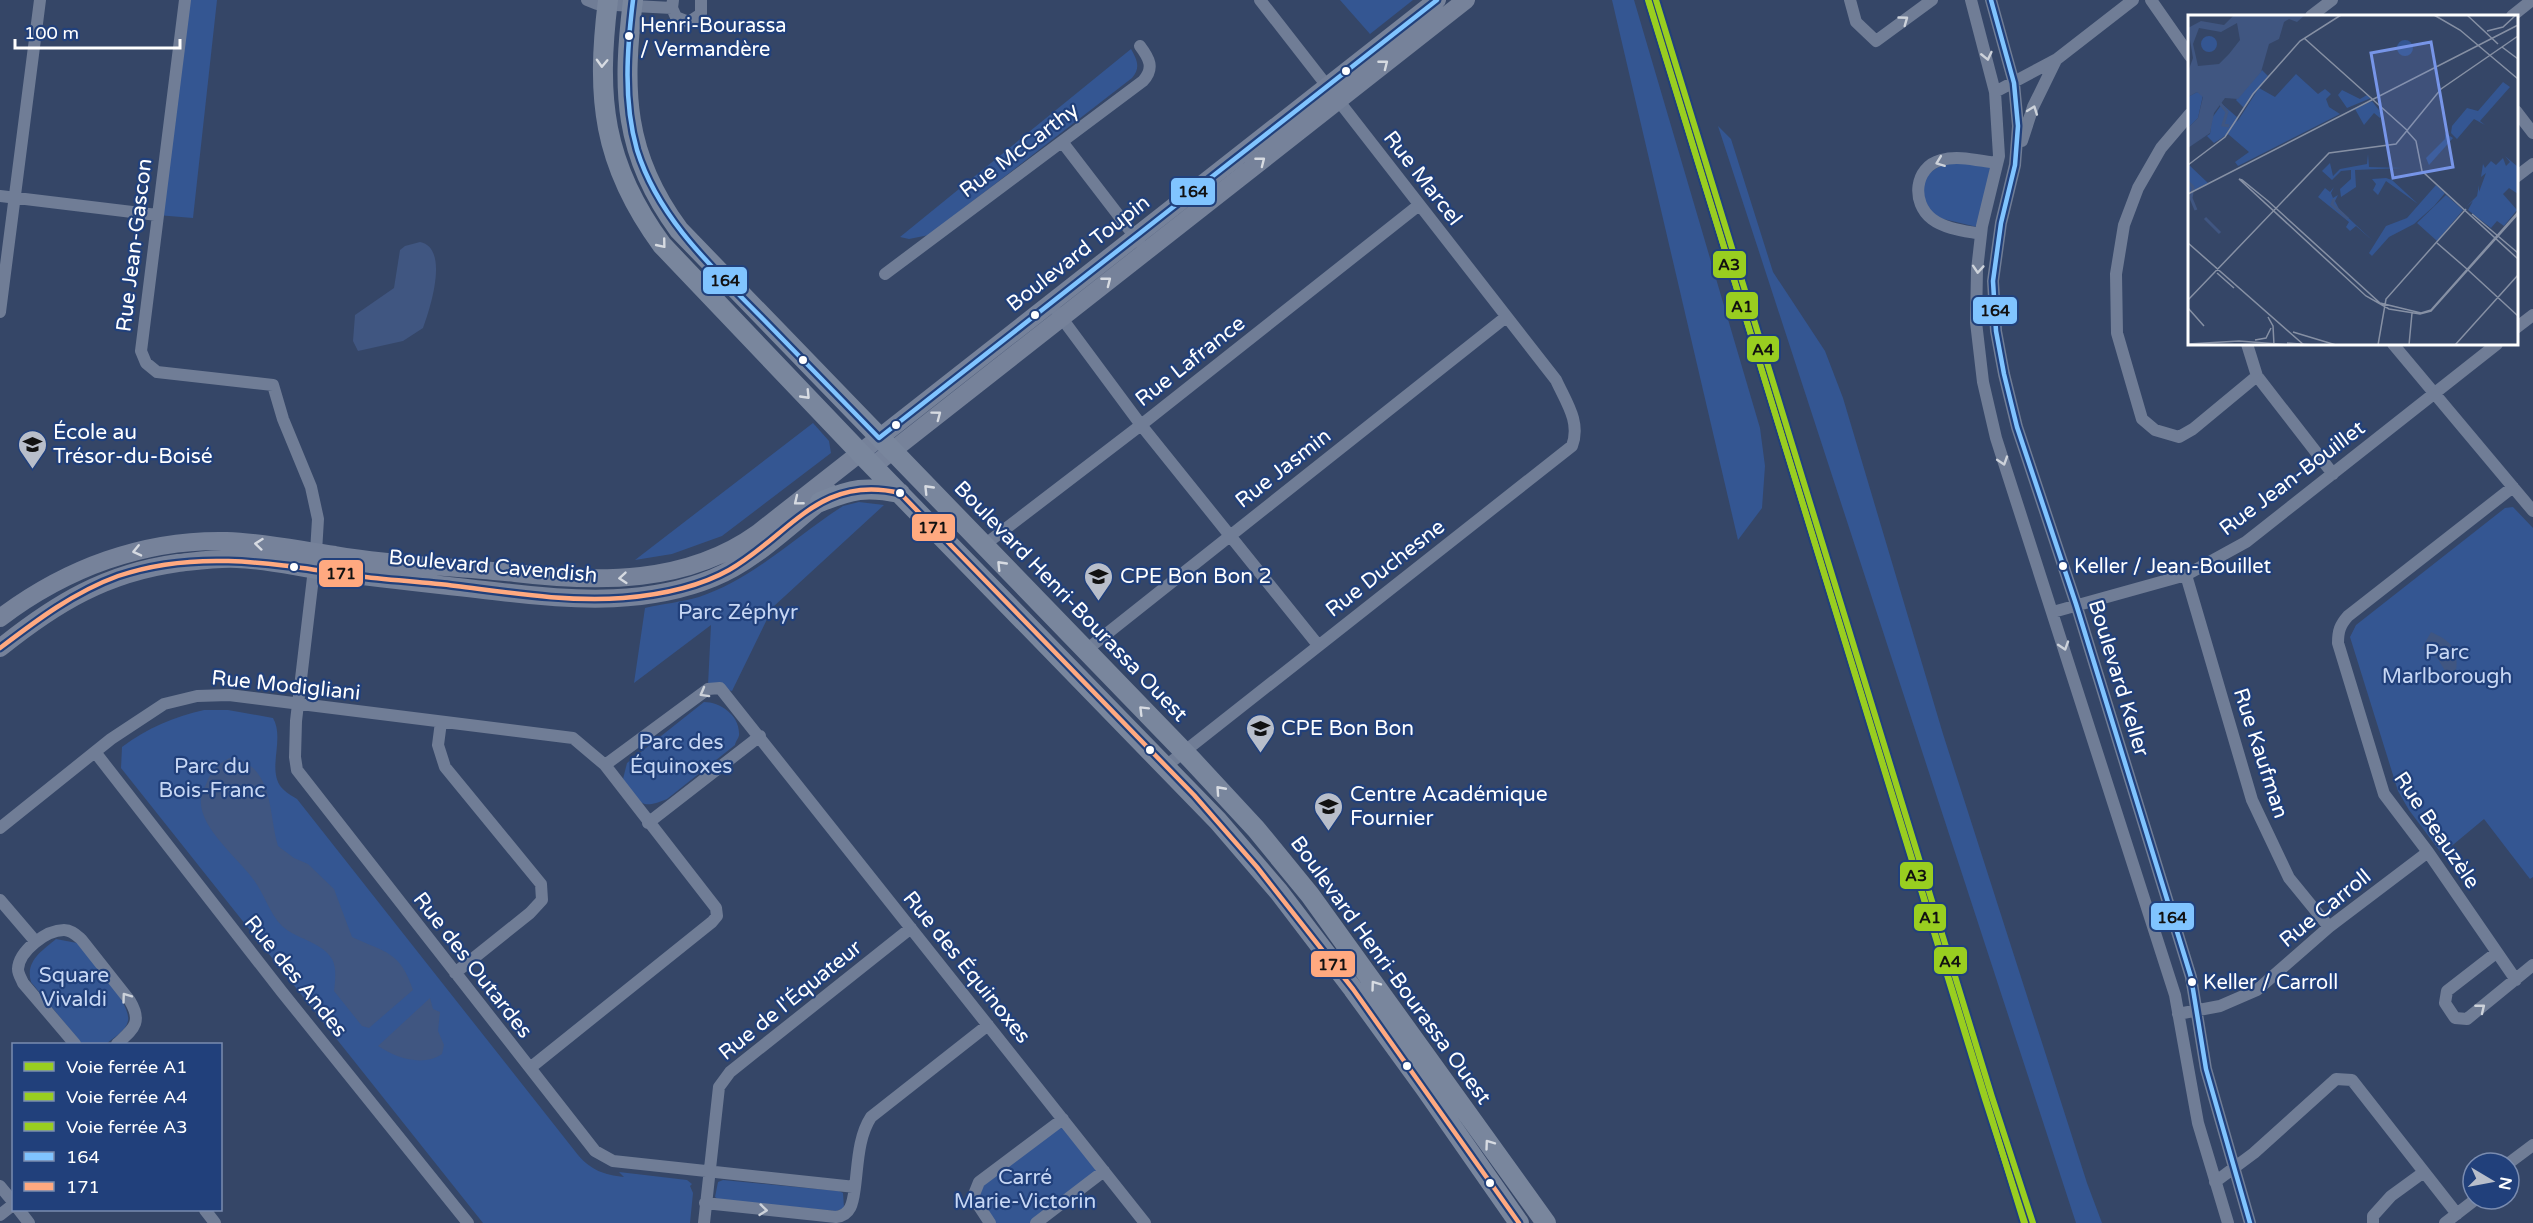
<svg xmlns="http://www.w3.org/2000/svg" width="2533" height="1223" viewBox="0 0 2533 1223" font-family="'Varela Round',sans-serif">
	<style>
		.green { fill: #345692 }
		.water { fill: #405681 }
		.lines { fill: none; stroke-linecap: round; stroke-linejoin: round }
		.street { stroke: #707d96; stroke-width: 12 }
		.secondary { stroke: #76829a; stroke-width: 18 }
		.primary { stroke: #79869d; stroke-width: 20 }
		.bus-1-casing { stroke: #21407b; stroke-width: 9 }
		.bus-2-casing { stroke: #21407b; stroke-width: 9 }
		.bus-1 { stroke: #80c4ff; stroke-width: 4.5 }
		.bus-2 { stroke: #ffa980; stroke-width: 4.5 }
		.rail-1-casing { stroke: #21407b; stroke-width: 10 }
		.rail-2-casing { stroke: #21407b; stroke-width: 10 }
		.rail-3-casing { stroke: #21407b; stroke-width: 10 }
		.rail-1 { stroke: #99ce20; stroke-width: 6 }
		.rail-2 { stroke: #99ce20; stroke-width: 6 }
		.rail-3 { stroke: #99ce20; stroke-width: 6 }
		.oneway { stroke: #cdd2da }
		.oneway2 { stroke: #d7dbe2 }
		.oneway3 { stroke: #d6dae1 }
		.bus-dot { fill: #fff; stroke: #21407b; stroke-width: 2 }
		.labels { text-anchor: middle; stroke-width: 4.5; stroke-linejoin: round; paint-order: stroke }
		.bus-label { font-size: 20px; fill: #fff; stroke: #21407b; text-anchor: start }
		.street-label { font-size: 21px; fill: #fff; stroke: #21407b }
		.poi-label { font-size: 21px; fill: #fff; stroke: #21407b; text-anchor: start }
		.park-label { font-size: 21px; fill: #c7d7f4; stroke: #21407b }
		.inset-river { fill: none; stroke: #405681; stroke-width: 3 }
		.inset-road { fill: none; stroke: #8690a4; stroke-width: 1.5 }
		.view { fill: #7795e8; fill-opacity: 0.15; stroke: #7795e8; stroke-width: 3 }
		.inset-edge { fill: none; stroke: #fff; stroke-width: 3 }
		.line-badge { stroke: #21407b; stroke-width: 2 }
		.pale-badge-label { font-size: 16px; text-anchor: middle; font-weight: bold; fill: #111 }
	</style>
	<rect width="100%" height="100%" fill="#354667"/>
	<!-- green -->
	<path class="green" d="M185,0H217L193,218L157,215Z
		M1340,0H1413L1370,34Z
		M1612,0H1634L1760,428L1765,466L1762,508L1738,540Z
		M1131,49C1137,60 1141,67 1132,78L929,235L909,239L900,237Z
		M1718,126L1731,139L1773,272L1825,351L1843,398L1943,734L2087,1183L2102,1223H2076Z
		M1957,161L1992,166L1977,227L1935,217C1931,211 1924,202 1923,195C1919,174 1940,164 1957,161Z
		M813,423L829,441L831,453L722,536L672,554L635,560Z
		M859,502L884,505L773,607L732,691L708,685L711,625L634,683L645,608C662,604 682,602 699,597C753,579 796,536 843,506Z
		M2513,507L2533,528V877L2530,879L2484,819L2442,854L2409,810L2398,791L2350,637L2356,625L2505,508Z
		M704,702C720,702 739,715 739,733C740,737 736,740 735,745L667,799C639,811 640,802 623,779L627,763Z
		M204,710H228L273,718C285,739 267,768 281,787C285,792 292,796 297,799L578,1155C591,1170 604,1175 624,1177L619,1172L687,1180L692,1184L690,1186L693,1193L690,1223H483L121,768L122,747C147,728 174,717 204,710Z
		M56,939L77,943C89,958 132,1003 128,1021C126,1031 113,1038 106,1044H82L31,982C25,961 42,951 56,939Z
		M1063,1119L1104,1171L1036,1223H990L973,1197L979,1182Z
		M723,1180L839,1191L843,1193L844,1208L836,1211L719,1200L715,1197L718,1182Z"/>
	<!-- water -->
	<path class="water" d="M420,242C450,248 430,309 423,328L403,341L358,351L353,341L355,315L394,288L400,250L405,246Z
		M2431,632C2451,641 2459,649 2456,671H2445L2438,659L2422,648Z
		M232,757C274,768 268,811 278,846L294,858L308,864L334,889L352,937C386,953 400,951 413,990L369,1028L362,1026L334,991C335,981 337,968 332,959C322,942 296,939 282,926C269,913 264,893 253,879C238,858 198,827 201,799C201,794 205,787 207,782C212,769 220,762 232,757Z
		M430,998L433,1009L440,1012L438,1031L444,1045L442,1054C423,1067 396,1058 378,1046Z"/>
	<g class="lines">
		<!-- street -->
		<path class="street" d="M185,0L141,351L146,363L157,372L273,385L283,419L311,487L318,519L316,552L296,721L295,757L297,770L595,1151L613,1161L855,1187C853,1201 852,1215 836,1217L705,1203
			M587,0L597,4L672,8
			M673,0L672,8L676,17L689,22L701,14V0
			M1850,0L1856,22L1876,41L1932,0
			M1971,0L1995,92L1999,156L1982,226L1977,270L1976,322L1983,382L1996,438L2175,995L2198,1123L2228,1223
			M1991,0L2014,83L2018,126L2015,165L2001,223L1993,281L1996,331L2004,374L2017,427L2076,604L2191,977L2206,1069L2250,1223
			M2151,0L2190,56
			M2311,16L2332,0
			M2512,16L2532,0
			M1995,92L2057,59L2133,0
			M2516,111L2533,133
			M2190,114L2161,148L2138,188L2124,225L2116,274L2117,333L2142,419L2155,430L2179,437L2193,429L2257,376
			M2022,141L2033,107L2056,60
			M1063,143L1139,242
			M2516,177L2533,164
			M0,196L157,215
			M1981,234C1966,231 1945,229 1932,219C1911,203 1914,167 1941,160C1959,155 1979,161 1997,163
			M885,274L1143,81C1155,68 1149,58 1140,46
			M0,312L40,0
			M1058,313L1141,425L1318,645
			M2516,328L2533,315
			M2247,344L2257,376L2333,474
			M2393,344L2533,511
			M2513,487L2348,616C2340,625 2338,631 2338,643L2384,794L2428,852L2516,980
			M983,546L1141,425L1419,205
			M2186,575L2252,800L2289,878L2329,927
			M2053,612L2186,575L2246,542L2497,344
			M1085,651L1506,317
			M441,722L438,745L445,767L541,884L542,900L530,913L455,973
			M95,752L282,992L468,1223
			M605,765L708,689L720,688L1145,1223
			M1166,766L1572,446C1581,422 1566,402 1556,380L1260,0
			M648,823L760,736
			M0,828L111,739L164,704L197,696L229,695L573,738L605,765L716,908L717,916L712,922L530,1068
			M0,900L36,942
			M2496,953L2447,991L2445,1003L2455,1018L2467,1019L2533,965
			M2178,1014L2220,1006L2257,990L2329,927L2428,852
			M75,1044L23,983C21,978 18,974 18,969C19,951 46,930 64,930C71,930 75,934 81,939L130,1001C143,1023 133,1029 117,1044
			M2509,1163L2533,1145
			M2215,1182L2254,1153L2336,1079L2352,1080L2457,1214
			M0,1186L14,1203
			M855,1187C858,1164 858,1137 871,1117L988,1025
			M19,1210L29,1223
			M205,1210L215,1223
			M0,1215L14,1204
			M704,1223L719,1087L730,1072L911,928
			M990,1223L973,1197L979,1182L1063,1119
			M1036,1223L1104,1171
			M2373,1223V1216L2391,1196L2424,1172
			M2445,1223L2476,1199"/>
		<!-- secondary -->
		<path class="secondary" d="M873,466L1466,0
			M0,618C66,568 144,539 227,541C263,542 299,550 335,555C394,565 455,567 515,573C598,583 687,584 758,533L1437,0
			M0,648C56,603 106,573 178,563C197,561 217,558 237,559C269,560 299,568 331,572C391,580 451,586 511,593C579,601 649,604 713,578C753,562 787,528 820,502L829,492"/>
		<!-- primary -->
		<path class="primary" d="M608,0C596,97 602,163 662,245L866,459L1218,821L1279,892L1353,989L1425,1088L1519,1223
			M633,0C622,90 623,154 679,230L1192,760L1256,829L1310,895L1546,1223
			M820,502C852,489 866,486 900,493"/>
		<defs>
			<path id="bus-1" d="M633,0C627,49 623,101 637,150C659,220 714,269 764,320C802,359 841,399 879,438L1437,0
				M1991,0L2014,83L2018,126L2015,165L2001,223L1993,281L1996,331L2004,374L2017,427L2076,604L2191,977L2206,1069L2250,1223"/>
			<path id="bus-2" d="M0,648C37,620 74,592 118,576C197,549 276,564 356,576C389,580 422,582 456,586C512,593 567,602 623,598C659,595 697,588 729,570C790,535 819,474 900,493L1194,795L1257,867L1353,989L1519,1223"/>
		</defs>
		<!-- bus-1 casing -->
		<use href="#bus-1" class="bus-1-casing"/>
		<!-- bus-2 casing -->
		<use href="#bus-2" class="bus-2-casing"/>
		<!-- bus-1 -->
		<use href="#bus-1" class="bus-1"/>
		<!-- bus-2 -->
		<use href="#bus-2" class="bus-2"/>
		<defs>
			<path id="rail-1" d="M1648,0L2024,1223"/>
			<path id="rail-2" d="M1656,0L1992,1097L2033,1223"/>
			<path id="rail-3" d="M1649,2L1985,1099L2025,1223"/>
		</defs>
		<!-- rail-1 casing -->
		<use href="#rail-1" class="rail-1-casing"/>
		<!-- rail-2 casing -->
		<use href="#rail-2" class="rail-2-casing"/>
		<!-- rail-3 casing -->
		<use href="#rail-3" class="rail-3-casing"/>
		<!-- rail-1 -->
		<use href="#rail-1" class="rail-1"/>
		<!-- rail-2 -->
		<use href="#rail-2" class="rail-2"/>
		<!-- rail-3 -->
		<use href="#rail-3" class="rail-3"/>
	</g>
	<!-- one-way arrows -->
	<defs><path id="oneway-chevron" d="M-2-3.5L2.5 0L-2 3.5" fill="none" stroke-width="1.6" stroke-linecap="round" stroke-linejoin="round" transform="scale(1.5)"/></defs>
	<g class="oneway">
		<use href="#oneway-chevron" transform="translate(1904 20) rotate(-36)"/>
		<use href="#oneway-chevron" transform="translate(1987 56) rotate(77)"/>
		<use href="#oneway-chevron" transform="translate(2033 110) rotate(-70)"/>
		<use href="#oneway-chevron" transform="translate(1940 162) rotate(159)"/>
		<use href="#oneway-chevron" transform="translate(1978 269) rotate(94)"/>
		<use href="#oneway-chevron" transform="translate(2003 461) rotate(72)"/>
		<use href="#oneway-chevron" transform="translate(2064 646) rotate(72)"/>
		<use href="#oneway-chevron" transform="translate(704 693) rotate(151)"/>
		<use href="#oneway-chevron" transform="translate(126 997) rotate(-126)"/>
		<use href="#oneway-chevron" transform="translate(2481 1008) rotate(-39)"/>
		<use href="#oneway-chevron" transform="translate(763 1210) rotate(6)"/>
	</g>
	<g class="oneway2">
		<use href="#oneway-chevron" transform="translate(602 63) rotate(92)"/>
		<use href="#oneway-chevron" transform="translate(662 244) rotate(51)"/>
		<use href="#oneway-chevron" transform="translate(806 395) rotate(46)"/>
		<use href="#oneway-chevron" transform="translate(928 489) rotate(-134)"/>
		<use href="#oneway-chevron" transform="translate(1001 565) rotate(-134)"/>
		<use href="#oneway-chevron" transform="translate(1143 710) rotate(-135)"/>
		<use href="#oneway-chevron" transform="translate(1220 790) rotate(-132)"/>
		<use href="#oneway-chevron" transform="translate(1375 985) rotate(-126)"/>
		<use href="#oneway-chevron" transform="translate(1489 1144) rotate(-126)"/>
	</g>
	<g class="oneway3">
		<use href="#oneway-chevron" transform="translate(1384 64) rotate(-38)"/>
		<use href="#oneway-chevron" transform="translate(1261 161) rotate(-38)"/>
		<use href="#oneway-chevron" transform="translate(1107 281) rotate(-38)"/>
		<use href="#oneway-chevron" transform="translate(937 415) rotate(-37)"/>
		<use href="#oneway-chevron" transform="translate(798 501) rotate(141)"/>
		<use href="#oneway-chevron" transform="translate(259 544) rotate(-174)"/>
		<use href="#oneway-chevron" transform="translate(137 551) rotate(167)"/>
		<use href="#oneway-chevron" transform="translate(623 578) rotate(175)"/>
	</g>
	<!-- icons -->
	<defs>
		<symbol id="school-pin" viewBox="-11 -11 22 30"><path d="M0 17L-7.5 6A9.5 9.5 0 1 1 7.5 6Z" fill="#b8beca" stroke="#21407b"/><path d="M0-5L7-2L0 1L-7-2ZM-4 1L0 2.5L4 1V4Q0 6-4 4Z" fill="#111"/></symbol>
	</defs>
	<g fill-rule="evenodd">
		<use href="#school-pin" x="16" y="428" width="33" height="45"/>
		<use href="#school-pin" x="1082" y="560" width="33" height="45"/>
		<use href="#school-pin" x="1244" y="712" width="33" height="45"/>
		<use href="#school-pin" x="1312" y="790" width="33" height="45"/>
	</g>
	<!-- markers -->
	<g class="bus-dot">
		<circle cx="629" cy="36" r="5"/>
		<circle cx="1346" cy="71" r="5"/>
		<circle cx="1035" cy="315" r="5"/>
		<circle cx="803" cy="360" r="5"/>
		<circle cx="896" cy="425" r="5"/>
		<circle cx="900" cy="493" r="5"/>
		<circle cx="2063" cy="566" r="5"/>
		<circle cx="294" cy="567" r="5"/>
		<circle cx="1150" cy="750" r="5"/>
		<circle cx="2192" cy="982" r="5"/>
		<circle cx="1407" cy="1066" r="5"/>
		<circle cx="1490" cy="1183" r="5"/>
	</g>
	<g class="labels">
		<!-- bus labels -->
		<g class="bus-label">
			<text x="640" y="32">Henri-Bourassa<tspan x="640" dy="24">/ Vermandère</tspan></text>
			<text x="2074" y="573">Keller / Jean-Bouillet</text>
			<text x="2203" y="989">Keller / Carroll</text>
		</g>
		<!-- street labels -->
		<g class="street-label">
			<text transform="translate(1019 150) rotate(-37)" y="7">Rue McCarthy</text>
			<text transform="translate(1423 178) rotate(52)" y="7">Rue Marcel</text>
			<text transform="translate(134 245) rotate(-83)" y="7">Rue Jean-Gascon</text>
			<text transform="translate(1078 253) rotate(-38)" y="7">Boulevard Toupin</text>
			<text transform="translate(1190 361) rotate(-38)" y="7">Rue Lafrance</text>
			<text transform="translate(1283 468) rotate(-38)" y="7">Rue Jasmin</text>
			<text transform="translate(2292 478) rotate(-37)" y="7">Rue Jean-Bouillet</text>
			<text transform="translate(493 566) rotate(5)" y="7">Boulevard Cavendish</text>
			<text transform="translate(1385 568) rotate(-38)" y="7">Rue Duchesne</text>
			<text transform="translate(1071 601) rotate(46)" y="7">Boulevard Henri-Bourassa Ouest</text>
			<text transform="translate(2119 678) rotate(73)" y="7">Boulevard Keller</text>
			<text transform="translate(286 685) rotate(6)" y="7">Rue Modigliani</text>
			<text transform="translate(2261 753) rotate(72)" y="7">Rue Kaufman</text>
			<text transform="translate(2437 830) rotate(56)" y="7">Rue Beauzèle</text>
			<text transform="translate(2325 908) rotate(-39)" y="7">Rue Carroll</text>
			<text transform="translate(473 965) rotate(52)" y="7">Rue des Outardes</text>
			<text transform="translate(967 967) rotate(51)" y="7">Rue des Équinoxes</text>
			<text transform="translate(1391 970) rotate(54)" y="7">Boulevard Henri-Bourassa Ouest</text>
			<text transform="translate(296 976) rotate(51)" y="7">Rue des Andes</text>
			<text transform="translate(790 1000) rotate(-39)" y="7">Rue de l'Équateur</text>
		</g>
		<!-- poi labels -->
		<g class="poi-label">
			<text x="53" y="439">École au<tspan x="53" dy="24">Trésor-du-Boisé</tspan></text>
			<text x="1120" y="583">CPE Bon Bon 2</text>
			<text x="1281" y="735">CPE Bon Bon</text>
			<text x="1350" y="801">Centre Académique<tspan x="1350" dy="24">Fournier</tspan></text>
		</g>
		<!-- park labels -->
		<g class="park-label">
			<text x="738" y="619">Parc Zéphyr</text>
			<text x="2447" y="659">Parc<tspan x="2447" dy="24">Marlborough</tspan></text>
			<text x="681" y="749">Parc des<tspan x="681" dy="24">Équinoxes</tspan></text>
			<text x="212" y="773">Parc du<tspan x="212" dy="24">Bois-Franc</tspan></text>
			<text x="74" y="982">Square<tspan x="74" dy="24">Vivaldi</tspan></text>
			<text x="1025" y="1184">Carré<tspan x="1025" dy="24">Marie-Victorin</tspan></text>
		</g>
	</g>
	<!-- overview -->
	<g transform="translate(2188 15)">
		<rect width="330" height="330" fill="#354667"/>
		<path d="M13 29a8 8 0 1 1 16 0a8 8 0 1 1-16 0ZM209 33a8 8 0 1 1 16 0a8 8 0 1 1-16 0ZM74,55L80,61L56,93L48,85ZM108,59L130,79L137,74L143,79L138,84L141,92L152,99L50,151L47,147L61,137L40,119L26,128L19,121L0,133L22,119L24,103L34,89L50,103L49,107L71,73L87,82ZM315,67L322,72L292,106L297,110L286,104L269,124L263,118L264,111L279,93L290,96ZM154,75L172,84L179,80L183,83L159,93L150,80ZM9,77L15,80L10,103L0,113V82ZM184,86L194,99L192,103L186,98L176,110L167,94ZM257,118L265,123L241,150L238,143L257,124ZM180,139L181,152L214,153L167,155L168,172L153,182L152,174L163,164V155L153,156L144,165L134,156L142,148L145,161L152,154L179,149ZM317,141L330,152V179L321,173L315,179L329,195L316,211L309,206L303,213L280,195L285,186L278,192L289,181L291,170V177L298,158L293,162L295,149L297,153L303,146L308,150L315,143L318,151L322,147ZM0,149L20,168L0,178ZM198,163L204,165L230,189L198,166L190,180L185,175L188,169L184,164ZM248,170L257,178L246,191L226,209L201,222L184,241L181,238L198,211L219,203ZM146,172L143,178L145,183L150,180L147,186L151,194L185,226L168,211L162,216L158,212L161,207L130,182L137,173L142,177ZM258,180L275,195L249,226L229,208Z" fill="#345692"/>
		<path d="M46,0H117L109,7L101,4L96,7L91,24L81,29L73,57L50,84L37,83L26,98L22,118L0,133V113L10,103L15,82L9,77L0,82V57L5,43L0,13L13,6L36,10ZM49,8L52,25L41,39L31,49L10,51L5,29L11,13L33,17Z" fill="#405681" fill-rule="evenodd"/>
		<path class="inset-river" d="M31,87L39,97L35,110L41,111M0,167L5,172L3,183L8,195M146,184L144,189L160,204M17,203L32,218"/>
		<path class="inset-road" d="M246,0L272,15L330,64M279,0L310,29M299,16L315,12L328,0M116,23L220,116M314,32L330,44M219,116L228,126L234,156L330,244M0,150L37,122L65,79L112,26L153,0M0,179L330,10M330,197L243,295L233,298L192,288L80,186L54,165L51,164L178,281L201,294L232,299L243,296L330,199M284,199L330,238M0,228L116,330M249,228L279,254M280,255L330,301M29,258L46,273M0,285L141,138L208,129L253,74L330,21M0,293L16,311M80,302L85,311L86,330M105,317L148,330M67,325L78,323L83,313M99,328L126,330M0,329L51,326L103,330M190,330L198,284L278,194M221,330L224,298M267,330L330,260"/>
		<path class="view" d="M243,27L265,152L205,163L183,38Z"/>
		<rect width="330" height="330" class="inset-edge"/>
	</g>
	<g class="line-badge">
		<rect x="1170" y="177" width="46" height="29" rx="6" fill="#80c4ff"/>
		<rect x="1712" y="250" width="35" height="29" rx="6" fill="#99ce20"/>
		<rect x="702" y="266" width="46" height="29" rx="6" fill="#80c4ff"/>
		<rect x="1725" y="291" width="34" height="29" rx="6" fill="#99ce20"/>
		<rect x="1972" y="296" width="46" height="29" rx="6" fill="#80c4ff"/>
		<rect x="1746" y="335" width="34" height="28" rx="6" fill="#99ce20"/>
		<rect x="911" y="513" width="45" height="29" rx="6" fill="#ffa980"/>
		<rect x="318" y="559" width="46" height="29" rx="6" fill="#ffa980"/>
		<rect x="1899" y="861" width="35" height="29" rx="6" fill="#99ce20"/>
		<rect x="2150" y="902" width="45" height="29" rx="6" fill="#80c4ff"/>
		<rect x="1913" y="903" width="34" height="29" rx="6" fill="#99ce20"/>
		<rect x="1933" y="946" width="35" height="29" rx="6" fill="#99ce20"/>
		<rect x="1310" y="950" width="46" height="28" rx="6" fill="#ffa980"/>
	</g>
	<g class="pale-badge-label">
		<text x="1193" y="197">164</text>
		<text x="1729" y="270">A3</text>
		<text x="725" y="286">164</text>
		<text x="1742" y="312">A1</text>
		<text x="1995" y="316">164</text>
		<text x="1763" y="355">A4</text>
		<text x="933" y="533">171</text>
		<text x="341" y="579">171</text>
		<text x="1916" y="881">A3</text>
		<text x="2172" y="923">164</text>
		<text x="1930" y="923">A1</text>
		<text x="1950" y="967">A4</text>
		<text x="1333" y="970">171</text>
	</g>
	<!-- legend -->
	<rect x="12" y="1043" width="210" height="168" fill="#21407b" stroke="#7a8cb0" stroke-width="1.5"/>
	<rect x="24" y="1062" width="30" height="9" fill="#99ce20" stroke="#7a8cb0" stroke-width="1.5"/>
	<text x="66" y="1073" font-size="18" fill="#ffffff">Voie ferrée A1</text>
	<rect x="24" y="1092" width="30" height="9" fill="#99ce20" stroke="#7a8cb0" stroke-width="1.5"/>
	<text x="66" y="1103" font-size="18" fill="#ffffff">Voie ferrée A4</text>
	<rect x="24" y="1122" width="30" height="9" fill="#99ce20" stroke="#7a8cb0" stroke-width="1.5"/>
	<text x="66" y="1133" font-size="18" fill="#ffffff">Voie ferrée A3</text>
	<rect x="24" y="1152" width="30" height="9" fill="#80c4ff" stroke="#7a8cb0" stroke-width="1.5"/>
	<text x="66" y="1163" font-size="18" fill="#ffffff">164</text>
	<rect x="24" y="1182" width="30" height="9" fill="#ffa980" stroke="#7a8cb0" stroke-width="1.5"/>
	<text x="66" y="1193" font-size="18" fill="#ffffff">171</text>
	<!-- north arrow -->
	<g transform="translate(2491 1181) rotate(100)"><circle r="28" fill="#21407b" stroke="#7a8cb0" stroke-width="1.5"/>
	<path d="M0-4.5L10 22L0 15L-10 22Z" fill="#b8beca"/>
	<text y="-9" font-size="16" font-weight="bold" text-anchor="middle" fill="#ffffff">N</text>
	</g>
	<!-- scale -->
	<path d="M15 39v9h165v-9" fill="none" stroke="#ffffff" stroke-width="3"/>
	<text x="24" y="39" font-size="18" fill="#ffffff" stroke="#21407b" stroke-width="4.5" paint-order="stroke">100 m</text>
</svg>
